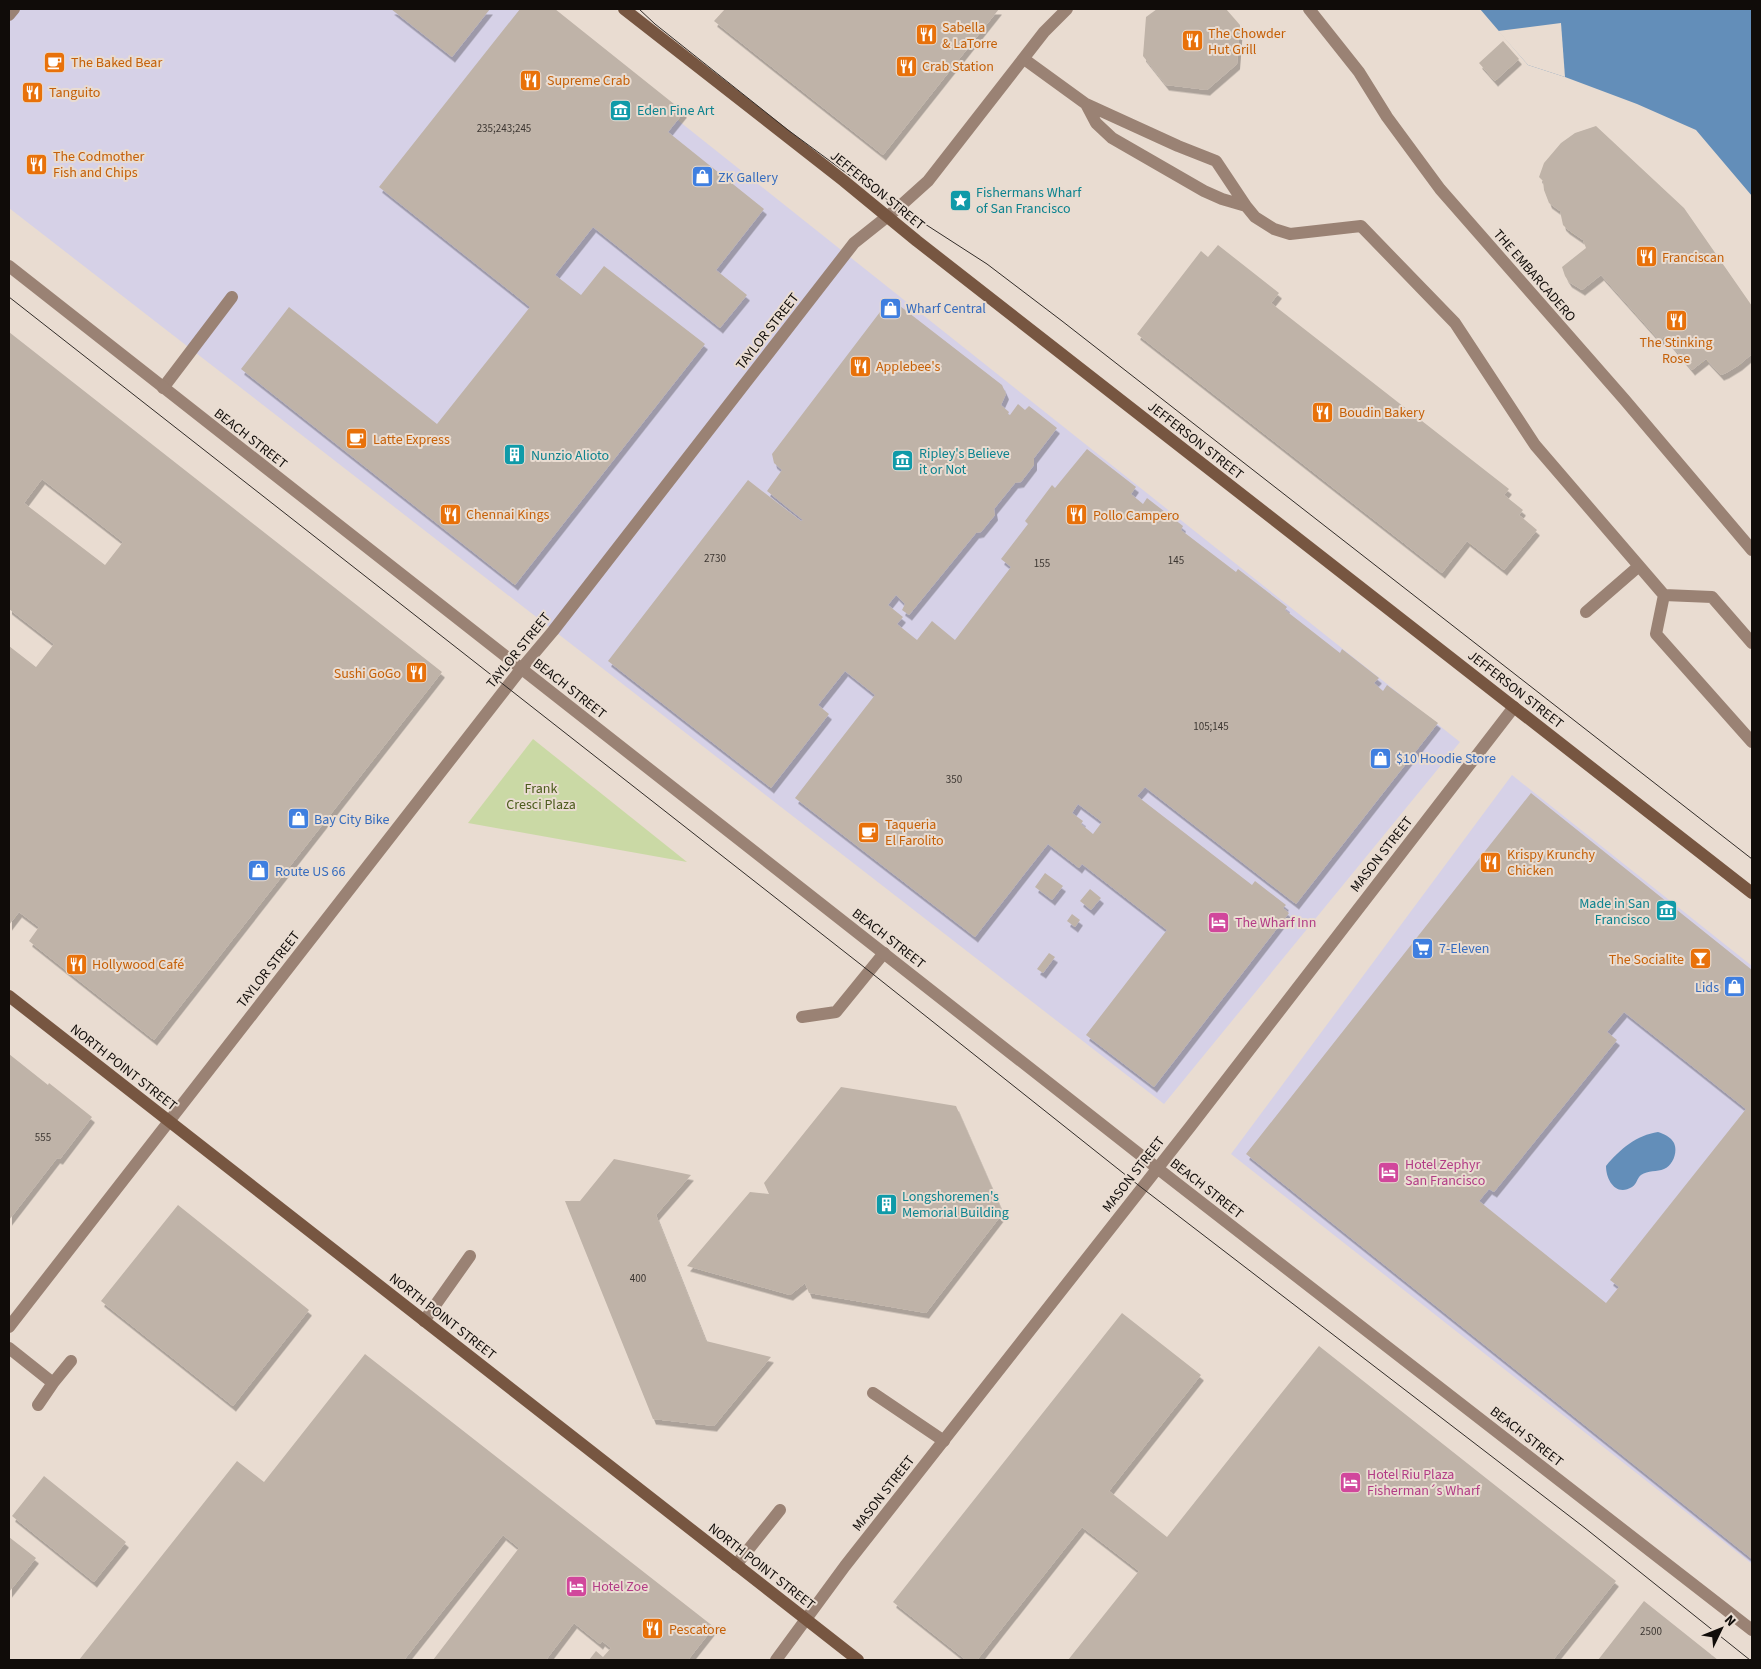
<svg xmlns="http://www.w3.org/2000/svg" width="1761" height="1669" viewBox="0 0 1761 1669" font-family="'Source Sans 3',sans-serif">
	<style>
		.commercial { fill: #d6d1e7 }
		.green { fill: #cad9a5 }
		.water { fill: #638eb9 }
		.pier { fill: #e9dcd1 }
		.building { fill: #bfb3a8; fill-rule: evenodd; filter: url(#shadow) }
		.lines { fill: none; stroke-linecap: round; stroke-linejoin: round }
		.lane { stroke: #9a8274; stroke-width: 12 }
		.street { stroke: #9a8274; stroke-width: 12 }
		.secondary { stroke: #775641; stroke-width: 12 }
		.tram { stroke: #322c28; stroke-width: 1 }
		.labels { text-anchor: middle; stroke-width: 4; stroke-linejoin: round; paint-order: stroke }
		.number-label { font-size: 11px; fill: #3c3631 }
		.food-label { font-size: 14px; fill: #c56008; stroke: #e9dcd1; text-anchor: start }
		.culture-label { font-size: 14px; fill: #0d838f; stroke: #e9dcd1; text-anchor: start }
		.shop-label { font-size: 14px; fill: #366cbe; stroke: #e9dcd1; text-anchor: start }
		.street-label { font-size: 14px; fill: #100c09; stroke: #e9dcd1 }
		.park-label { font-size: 14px; fill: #4c5b1c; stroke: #e9dcd1 }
		.hotel-label { font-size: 14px; fill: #b23c85; stroke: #e9dcd1; text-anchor: start }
	</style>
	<defs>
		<filter id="shadow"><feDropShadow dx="3" dy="5.5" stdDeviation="0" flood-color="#0004"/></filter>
	</defs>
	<rect width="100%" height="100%" fill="#e9dcd1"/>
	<!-- commercial -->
	<path class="commercial" d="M9,9H538L1460,742L1164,1104L9,208Z
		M1512,775L1752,966V1564L1231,1154Z"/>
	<!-- green -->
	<path class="green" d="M533,739L687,862L468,823Z"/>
	<!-- water -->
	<path class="water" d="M1480,9H1752V196L1696,130L1637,104L1565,77L1528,65Z
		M1658,1132C1664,1134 1671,1137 1674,1143C1678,1152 1673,1165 1664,1169C1657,1172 1648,1170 1641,1175C1637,1178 1637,1184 1632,1187C1616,1197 1606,1180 1606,1166C1620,1149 1637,1135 1658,1132Z"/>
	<!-- pier -->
	<path class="pier" d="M1561,23L1565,77L1528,65L1498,31Z"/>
	<!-- building -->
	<path class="building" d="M391,9H490L452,57Z
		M520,9H555L684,112L668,132L764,209L716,270L747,295L720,328L593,227L555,275L581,295L604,266L705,344L515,585L241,369L289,307L437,424L530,307L379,187Z
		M725,9H999L883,155L714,21Z
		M1157,9H1226L1240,25L1237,64L1207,90L1166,85L1143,56L1146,17Z
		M1503,41L1519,59L1495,81L1479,63Z
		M1596,126L1684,208L1752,306V354L1739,365L1726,373L1721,375L1706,359L1692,370L1664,336L1660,341L1601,275L1582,290L1569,282L1565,276L1562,267L1586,248L1583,240L1567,229L1563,225L1560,211L1549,203L1544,190L1543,181L1539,177L1544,163L1561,143L1575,133Z
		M1218,245L1279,293L1271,303L1509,489L1504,495L1523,510L1519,515L1537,530L1504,570L1467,541L1442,573L1137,334L1201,251L1208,257Z
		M891,303L900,306L1002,385L1006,394L1001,405L1009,412L1008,414L1010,415L1018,404L1025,410L1029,406L1057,428L1034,458V465L1021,482L1015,483L994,509L995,515L981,532L976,533L909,615L902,610L905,604L896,595L888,605L903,617L897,624L917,640L932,621L955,640L1011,567L1001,559L1028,524L1025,521L1052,485L1055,488L1087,449L1136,487L1131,494L1143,504L1147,498L1183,526L1181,530L1236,572L1238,569L1287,607L1285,610L1340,653L1342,649L1379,678L1374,683L1383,691L1387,685L1438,723L1296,904L1145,787L1137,796L1252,885L1255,881L1286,905L1283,908L1289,913L1154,1087L1086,1035L1167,930L1082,864L1079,868L1048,844L975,937L795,798L875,695L845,671L818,705L829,714L771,788L608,661L748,480L801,521L803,520L767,491L782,470L774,463L772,454L880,312ZM1078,804L1102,822L1093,834L1081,824L1083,821L1072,813Z
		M9,332L442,672L154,1040L29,941L39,927L19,912L9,925V646L36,667L54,644L9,609ZM42,479L123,542L105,565L24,503Z
		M1531,793L1752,970V1559L1246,1154ZM1624,1012L1746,1109L1610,1280L1619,1287L1606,1303L1479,1201L1489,1189L1494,1192L1617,1040L1607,1032Z
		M1045,873L1063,886L1052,900L1035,887Z
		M1090,889L1101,898L1091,910L1080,901Z
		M1072,914L1080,920L1075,927L1067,921Z
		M1049,953L1055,957L1043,973L1037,969Z
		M9,1054L48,1085L49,1083L92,1117L60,1159L57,1158L9,1220Z
		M841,1087L956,1106L1003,1213L926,1313L809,1293L805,1283L790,1295L687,1266L750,1192L769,1194L764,1183Z
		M614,1159L691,1175L656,1215L706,1341L771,1357L714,1426L653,1419L565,1201H580Z
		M178,1205L309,1310L233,1406L101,1301Z
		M1122,1313L1201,1375L1109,1491L1167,1537L1319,1346L1616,1581L1553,1660H1068L1139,1571L1082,1527L977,1660H966L893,1602Z
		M365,1354L714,1627L688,1660H589L596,1651L603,1657L611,1648L602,1641L600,1644L574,1623L546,1660H433L519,1548L503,1535L404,1660H79L237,1461L264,1482Z
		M44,1476L126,1542L94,1582L12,1516Z
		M9,1537L36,1558L9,1592Z
		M1644,1601L1718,1660H1598Z"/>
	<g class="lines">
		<!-- lane -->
		<path class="lane" d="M1024,59L1086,104L1178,146L1216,161L1246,206L1255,217L1274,229L1290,234L1361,226L1455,323L1535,445L1664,595L1712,597L1752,643
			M1086,104L1096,123L1112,138L1204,191L1222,199L1246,206
			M163,388L232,297
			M1664,595L1656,634L1752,742
			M1586,612L1639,566
			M802,1017L836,1012L884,953
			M424,1321L470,1256
			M9,1348L53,1383
			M873,1393L944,1441
			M38,1405L53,1383L71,1361
			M736,1565L780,1510"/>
		<!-- street -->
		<path class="street" d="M1309,9L1359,72L1387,117L1440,189L1624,399L1752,550
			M9,15L14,9
			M9,266L1157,1168L1752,1630
			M9,1327L521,669L553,631L854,243L898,208L928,181L1044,32L1067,9
			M776,1660L845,1566L1190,1127L1514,707"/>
		<!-- secondary -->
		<path class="secondary" d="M624,9L844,181L917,241L1752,893
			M9,996L858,1660"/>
		<!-- tram -->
		<path class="tram" d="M639,9L655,24L788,130L849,175L987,264L1062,321L1752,859
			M9,297L869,971L1142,1188L1585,1528L1750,1660"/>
	</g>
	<!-- icons -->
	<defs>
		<symbol id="restaurant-square" viewBox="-11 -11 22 22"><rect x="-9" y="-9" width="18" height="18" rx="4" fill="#e8710a" stroke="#e9dcd1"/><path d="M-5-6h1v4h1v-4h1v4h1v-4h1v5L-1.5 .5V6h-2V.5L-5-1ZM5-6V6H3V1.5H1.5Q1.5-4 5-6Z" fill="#fff"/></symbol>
		<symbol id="cafe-square" viewBox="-11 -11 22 22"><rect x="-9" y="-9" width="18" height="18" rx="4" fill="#e8710a" stroke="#e9dcd1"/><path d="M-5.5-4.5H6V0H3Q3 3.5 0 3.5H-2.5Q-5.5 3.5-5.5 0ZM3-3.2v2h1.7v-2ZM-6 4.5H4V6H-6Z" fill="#fff"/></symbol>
		<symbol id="museum-square" viewBox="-11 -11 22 22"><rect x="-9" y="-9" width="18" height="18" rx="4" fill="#0f9aa8" stroke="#e9dcd1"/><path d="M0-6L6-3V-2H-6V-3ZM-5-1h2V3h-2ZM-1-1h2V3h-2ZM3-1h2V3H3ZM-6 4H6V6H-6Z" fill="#fff"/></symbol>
		<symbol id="shop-square" viewBox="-11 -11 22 22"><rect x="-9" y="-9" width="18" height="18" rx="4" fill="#3f7fe0" stroke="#e9dcd1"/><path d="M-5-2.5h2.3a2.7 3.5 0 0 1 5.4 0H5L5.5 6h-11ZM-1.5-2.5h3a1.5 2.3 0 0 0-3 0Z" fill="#fff"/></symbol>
		<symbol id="sight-square" viewBox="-11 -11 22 22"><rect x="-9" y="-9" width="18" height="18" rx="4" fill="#0f9aa8" stroke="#e9dcd1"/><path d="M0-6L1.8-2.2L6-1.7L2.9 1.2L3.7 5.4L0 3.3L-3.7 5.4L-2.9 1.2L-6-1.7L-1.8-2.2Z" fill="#fff"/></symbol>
		<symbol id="building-square" viewBox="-11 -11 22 22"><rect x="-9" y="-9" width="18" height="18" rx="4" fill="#0f9aa8" stroke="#e9dcd1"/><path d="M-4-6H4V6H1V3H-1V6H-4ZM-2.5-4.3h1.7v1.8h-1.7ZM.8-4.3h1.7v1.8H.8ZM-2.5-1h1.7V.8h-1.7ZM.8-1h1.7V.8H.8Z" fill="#fff"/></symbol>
		<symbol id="hotel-square" viewBox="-11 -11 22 22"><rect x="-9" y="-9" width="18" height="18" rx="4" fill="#d1479c" stroke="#e9dcd1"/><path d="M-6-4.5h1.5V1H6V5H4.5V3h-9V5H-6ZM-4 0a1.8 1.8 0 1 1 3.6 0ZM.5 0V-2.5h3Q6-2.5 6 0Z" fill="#fff"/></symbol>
		<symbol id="supermarket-square" viewBox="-11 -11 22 22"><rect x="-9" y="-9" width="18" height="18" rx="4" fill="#3f7fe0" stroke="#e9dcd1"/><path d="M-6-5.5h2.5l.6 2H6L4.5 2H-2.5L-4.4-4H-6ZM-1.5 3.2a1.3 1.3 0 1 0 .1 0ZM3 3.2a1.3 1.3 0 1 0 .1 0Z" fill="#fff"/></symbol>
		<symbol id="bar-square" viewBox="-11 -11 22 22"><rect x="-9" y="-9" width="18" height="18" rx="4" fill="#e8710a" stroke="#e9dcd1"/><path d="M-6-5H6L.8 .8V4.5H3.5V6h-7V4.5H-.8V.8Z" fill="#fff"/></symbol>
	</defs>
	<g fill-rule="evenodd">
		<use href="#restaurant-square" x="914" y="22" width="25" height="25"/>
		<use href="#restaurant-square" x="1180" y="28" width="25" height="25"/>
		<use href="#cafe-square" x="42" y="50" width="25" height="25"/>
		<use href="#restaurant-square" x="894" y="54" width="25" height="25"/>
		<use href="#restaurant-square" x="518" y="68" width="25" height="25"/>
		<use href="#restaurant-square" x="20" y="80" width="25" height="25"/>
		<use href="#museum-square" x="608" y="98" width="25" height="25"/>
		<use href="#restaurant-square" x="24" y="152" width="25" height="25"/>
		<use href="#shop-square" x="690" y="164" width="25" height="25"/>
		<use href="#sight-square" x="948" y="188" width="25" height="25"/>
		<use href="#restaurant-square" x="1634" y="244" width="25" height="25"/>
		<use href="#shop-square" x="878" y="296" width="25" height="25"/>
		<use href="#restaurant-square" x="1664" y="308" width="25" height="25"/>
		<use href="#restaurant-square" x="848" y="354" width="25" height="25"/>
		<use href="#restaurant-square" x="1310" y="400" width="25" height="25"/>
		<use href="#cafe-square" x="344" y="426" width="25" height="25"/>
		<use href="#building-square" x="502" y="442" width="25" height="25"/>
		<use href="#museum-square" x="890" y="448" width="25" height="25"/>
		<use href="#restaurant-square" x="438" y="502" width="25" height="25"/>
		<use href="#restaurant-square" x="1064" y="502" width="25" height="25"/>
		<use href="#restaurant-square" x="404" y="660" width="25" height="25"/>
		<use href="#shop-square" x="1368" y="746" width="25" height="25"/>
		<use href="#shop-square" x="286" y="806" width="25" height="25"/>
		<use href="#cafe-square" x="856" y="820" width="25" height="25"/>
		<use href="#restaurant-square" x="1478" y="850" width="25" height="25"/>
		<use href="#shop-square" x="246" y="858" width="25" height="25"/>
		<use href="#museum-square" x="1654" y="898" width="25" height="25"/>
		<use href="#hotel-square" x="1206" y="910" width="25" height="25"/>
		<use href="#supermarket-square" x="1410" y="936" width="25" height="25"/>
		<use href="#bar-square" x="1688" y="946" width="25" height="25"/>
		<use href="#restaurant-square" x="64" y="952" width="25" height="25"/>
		<use href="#shop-square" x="1722" y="974" width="25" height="25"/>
		<use href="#hotel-square" x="1376" y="1160" width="25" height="25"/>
		<use href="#building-square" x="874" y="1192" width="25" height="25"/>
		<use href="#hotel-square" x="1338" y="1470" width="25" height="25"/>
		<use href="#hotel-square" x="564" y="1574" width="25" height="25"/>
		<use href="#restaurant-square" x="640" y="1616" width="25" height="25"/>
	</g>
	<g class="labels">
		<!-- number labels -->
		<g class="number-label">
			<text x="504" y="132">235;243;245</text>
			<text x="715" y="562">2730</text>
			<text x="1176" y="564">145</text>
			<text x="1042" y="567">155</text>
			<text x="1211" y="730">105;145</text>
			<text x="954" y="783">350</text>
			<text x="43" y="1141">555</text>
			<text x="638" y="1282">400</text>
			<text x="1651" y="1635">2500</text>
		</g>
		<!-- food labels -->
		<g class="food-label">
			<text x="942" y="32">Sabella<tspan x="942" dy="16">&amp; LaTorre</tspan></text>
			<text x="1208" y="38">The Chowder<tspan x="1208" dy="16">Hut Grill</tspan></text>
			<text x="71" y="67">The Baked Bear</text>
			<text x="922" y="71">Crab Station</text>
			<text x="547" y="85">Supreme Crab</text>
			<text x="49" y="97">Tanguito</text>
			<text x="53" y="161">The Codmother<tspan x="53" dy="16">Fish and Chips</tspan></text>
			<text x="1662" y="262">Franciscan</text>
			<text x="1676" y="347" text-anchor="middle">The Stinking<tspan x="1676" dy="16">Rose</tspan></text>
			<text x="876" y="371">Applebee's</text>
			<text x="1339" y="417">Boudin Bakery</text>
			<text x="373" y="444">Latte Express</text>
			<text x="466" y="519">Chennai Kings</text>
			<text x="1093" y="520">Pollo Campero</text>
			<text x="401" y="678" text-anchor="end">Sushi GoGo</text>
			<text x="885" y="829">Taqueria<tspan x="885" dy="16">El Farolito</tspan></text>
			<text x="1507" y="859">Krispy Krunchy<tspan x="1507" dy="16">Chicken</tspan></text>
			<text x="1684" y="964" text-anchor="end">The Socialite</text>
			<text x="92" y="969">Hollywood Café</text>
			<text x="669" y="1634">Pescatore</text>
		</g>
		<!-- culture labels -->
		<g class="culture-label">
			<text x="637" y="115">Eden Fine Art</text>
			<text x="976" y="197">Fishermans Wharf<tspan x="976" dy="16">of San Francisco</tspan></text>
			<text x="919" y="458">Ripley's Believe<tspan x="919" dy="16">it or Not</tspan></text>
			<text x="531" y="460">Nunzio Alioto</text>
			<text x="1650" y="908" text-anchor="end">Made in San<tspan x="1650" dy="16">Francisco</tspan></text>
			<text x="902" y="1201">Longshoremen's<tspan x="902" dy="16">Memorial Building</tspan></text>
		</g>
		<!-- shop labels -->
		<g class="shop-label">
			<text x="718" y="182">ZK Gallery</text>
			<text x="906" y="313">Wharf Central</text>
			<text x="1396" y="763">$10 Hoodie Store</text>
			<text x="314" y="824">Bay City Bike</text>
			<text x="275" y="876">Route US 66</text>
			<text x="1439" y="953">7-Eleven</text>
			<text x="1719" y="992" text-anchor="end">Lids</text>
		</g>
		<!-- street labels -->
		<g class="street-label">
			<text transform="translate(878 190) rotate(39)" y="5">JEFFERSON STREET</text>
			<text transform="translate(1535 275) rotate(49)" y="5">THE EMBARCADERO</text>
			<text transform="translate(767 331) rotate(-52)" y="5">TAYLOR STREET</text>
			<text transform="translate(251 438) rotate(38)" y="5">BEACH STREET</text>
			<text transform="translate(1196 440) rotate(38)" y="5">JEFFERSON STREET</text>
			<text transform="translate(518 650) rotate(-51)" y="5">TAYLOR STREET</text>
			<text transform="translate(570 688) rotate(38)" y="5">BEACH STREET</text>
			<text transform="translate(1516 689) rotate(38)" y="5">JEFFERSON STREET</text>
			<text transform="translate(1381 854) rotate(-52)" y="5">MASON STREET</text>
			<text transform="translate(889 938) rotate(38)" y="5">BEACH STREET</text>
			<text transform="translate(268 969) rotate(-52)" y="5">TAYLOR STREET</text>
			<text transform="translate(124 1067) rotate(38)" y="5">NORTH POINT STREET</text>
			<text transform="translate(1133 1174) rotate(-52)" y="5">MASON STREET</text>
			<text transform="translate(1207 1188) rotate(38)" y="5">BEACH STREET</text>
			<text transform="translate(443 1316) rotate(38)" y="5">NORTH POINT STREET</text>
			<text transform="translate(1527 1436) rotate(38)" y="5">BEACH STREET</text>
			<text transform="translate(883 1493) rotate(-52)" y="5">MASON STREET</text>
			<text transform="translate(762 1566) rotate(38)" y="5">NORTH POINT STREET</text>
		</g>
		<!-- park labels -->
		<g class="park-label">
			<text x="541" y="793">Frank<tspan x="541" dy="16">Cresci Plaza</tspan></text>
		</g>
		<!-- hotel labels -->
		<g class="hotel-label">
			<text x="1235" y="927">The Wharf Inn</text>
			<text x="1405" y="1169">Hotel Zephyr<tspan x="1405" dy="16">San Francisco</tspan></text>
			<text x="1367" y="1479">Hotel Riu Plaza<tspan x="1367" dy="16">Fisherman´s Wharf</tspan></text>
			<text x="592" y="1591">Hotel Zoe</text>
		</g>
	</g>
	<!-- border -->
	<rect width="1761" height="1669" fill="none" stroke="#100c09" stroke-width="20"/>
	<!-- north arrow -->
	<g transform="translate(1721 1629) rotate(47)" stroke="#e9dcd1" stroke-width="4" paint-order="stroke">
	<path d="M0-4L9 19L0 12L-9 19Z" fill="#100c09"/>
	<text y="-8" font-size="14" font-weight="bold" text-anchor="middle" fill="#100c09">N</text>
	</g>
</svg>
